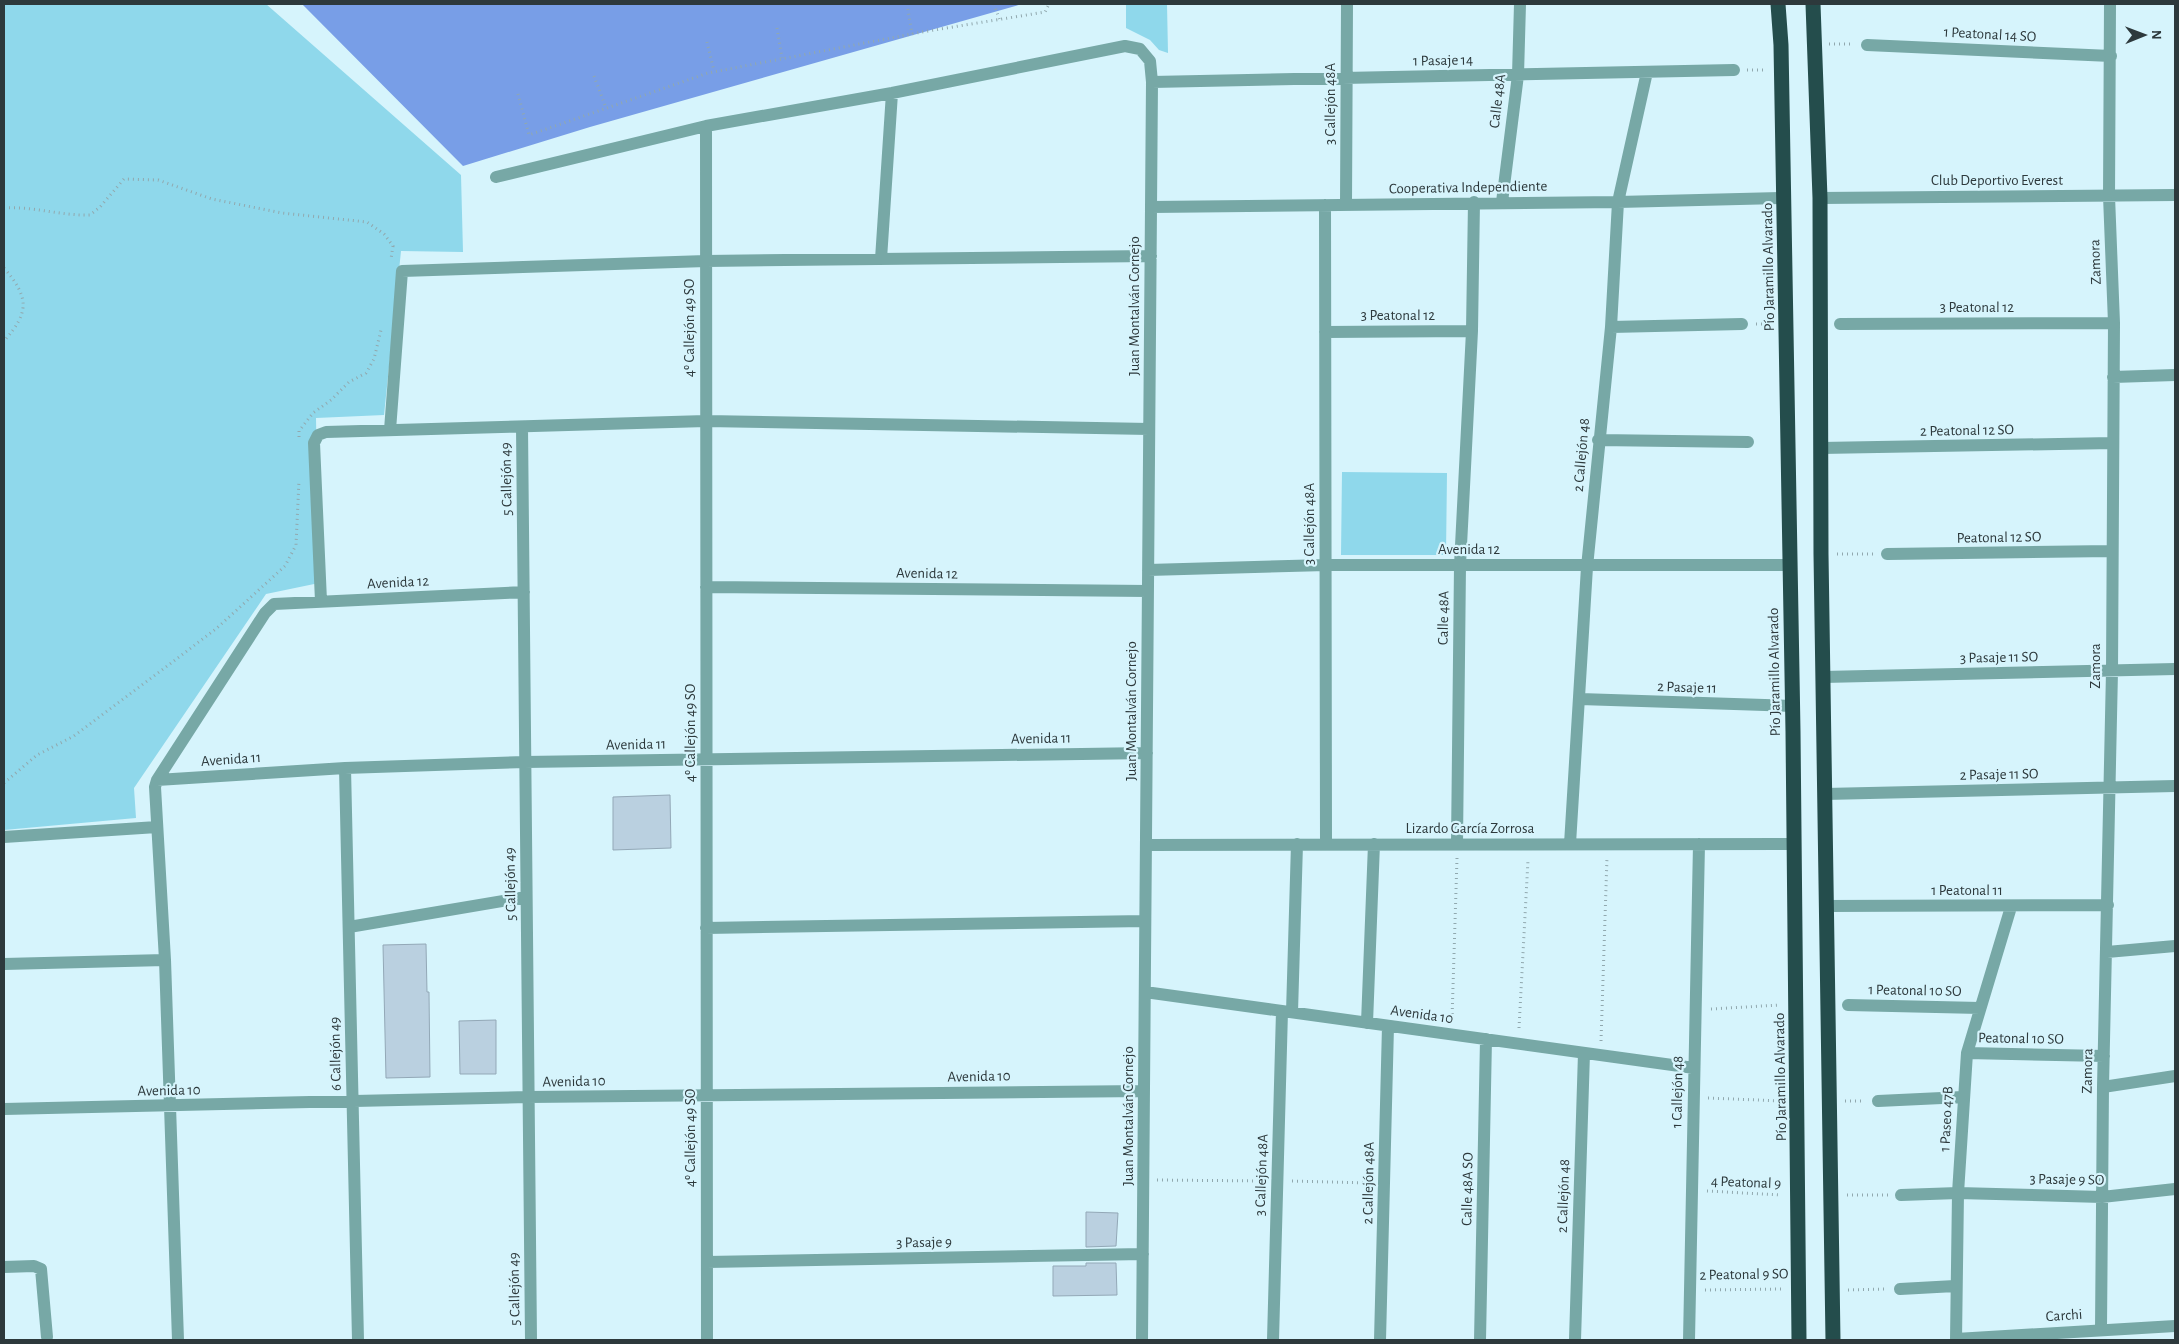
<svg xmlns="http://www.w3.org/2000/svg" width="2179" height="1344" viewBox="0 0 2179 1344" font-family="'Alegreya Sans',sans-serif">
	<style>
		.green { fill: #8fd8eb }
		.water { fill: #789ee7 }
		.building { fill: #bad0e0; stroke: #93a8b7 }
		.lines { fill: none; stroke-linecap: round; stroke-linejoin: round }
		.path { stroke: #91a8ae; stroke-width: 3; stroke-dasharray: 1 4; stroke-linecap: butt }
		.street { stroke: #77a8a6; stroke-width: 12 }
		.highway { stroke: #244d4c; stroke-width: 15 }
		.labels { text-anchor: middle; stroke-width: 4.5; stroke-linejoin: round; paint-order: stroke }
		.street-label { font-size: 15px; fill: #2d393c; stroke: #d6f4fc }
	</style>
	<rect width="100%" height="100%" fill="#d6f4fc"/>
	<!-- green -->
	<path class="green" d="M4,4H266L461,175L463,252L401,251L384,415L316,418L319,583L266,594L134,788L136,818L4,830Z
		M1126,4H1167L1168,53L1159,50L1150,40L1126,28Z
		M1342,472L1447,473L1446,555H1341Z"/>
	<!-- water -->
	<path class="water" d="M302,4H1022L590,127L463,166Z"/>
	<!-- building -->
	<path class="building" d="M670,795L671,848L613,850V797Z
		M426,944L427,992H429L430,1077L386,1078L383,945Z
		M496,1020V1074H460L459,1021Z
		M1086,1212L1118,1213L1116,1246L1086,1247Z
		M1086,1263H1116L1117,1295L1053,1296V1266H1086Z"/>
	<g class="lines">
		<!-- path -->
		<path class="path" d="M907,4L912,34
			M994,4L1000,21
			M777,28L782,58
			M707,42L714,71
			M1829,44H1853
			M1747,70H1766
			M594,76L606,108
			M518,94L529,135L708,73L922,32L1045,12L1049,4
			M4,208C33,206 61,216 90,215L100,207L124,179L158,180L212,199L282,213L367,222L384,234L393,246L391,259
			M4,268C29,297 30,312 4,341
			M1756,324H1770
			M299,437V431L313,413L331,400L349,382L366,373L374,359L381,330
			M1837,554H1873
			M4,783L37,755L74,736L170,664L217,628L285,566L296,545L299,480
			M1711,1009L1780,1005
			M1452,1019L1457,858
			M1519,1028L1528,860
			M1601,1041L1607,857
			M1708,1098L1782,1101
			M1845,1101H1864
			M1157,1180L1263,1181
			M1292,1181L1370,1183
			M1707,1191L1781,1195
			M1847,1195H1888
			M1705,1290L1784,1289
			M1848,1290L1887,1289"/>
		<!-- street -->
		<path class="street" d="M1867,45L2111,56
			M1152,82L1734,70
			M706,126L707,1340
			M496,177L706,126L892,93L1125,46L1140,49L1150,61L1152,82L1142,1340
			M1820,198L2175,195
			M1502,202L1518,75L1520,4
			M1346,204L1347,4
			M1325,205L1326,844
			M1151,207L1618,202L1784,198
			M881,259L892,93
			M1840,324L2114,323
			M1611,327L1742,324
			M1325,332L1472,331
			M2113,377L2175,375
			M522,427L531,1340
			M390,430L402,271L706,261L1151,256
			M1598,440L1748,442
			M1821,448L2113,443
			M1887,554L2112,551
			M1148,570L1326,565H1789
			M706,587L1148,591
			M321,601L314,443L318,435L326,432L706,421L1149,429
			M1823,677L2175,669
			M1580,699L1793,706
			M345,768L358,1340
			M157,780L345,768L525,762L1147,753
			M1825,794L2175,786
			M4,837L157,827
			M1457,844L1460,565L1472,331L1474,202
			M1570,844L1587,567L1611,327L1618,202L1647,72
			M1146,845L1795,844
			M1827,906L2108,905
			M349,927L526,897
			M706,928L1145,921
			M2107,952L2175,946
			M4,964L165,960
			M1145,992L1694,1068
			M1848,1005L1980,1008
			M1292,1012L1297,844
			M1367,1023L1374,844
			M1967,1053L2104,1056
			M2103,1087L2175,1076
			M1878,1101L1963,1097
			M4,1109L528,1097L1144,1091
			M1901,1195L1958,1193L2102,1197L2175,1189
			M707,1262L1143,1254
			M4,1267L34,1266L41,1269L47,1337
			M1900,1289L1955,1286
			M2101,1329L2103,1087L2112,671L2114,323L2109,196L2110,4
			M1956,1339L2175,1326
			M178,1340L165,960L155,787L157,780L265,613L274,604L524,592
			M1273,1340L1282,1011
			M1380,1340L1388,1026
			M1480,1340L1486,1039
			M1575,1340L1584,1053
			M1689,1340L1699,844
			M1956,1340L1958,1193L1967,1053L2011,907"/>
		<!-- highway -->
		<path class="highway" d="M1778,4L1781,45L1793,731L1799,1340
			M1813,4L1820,198L1821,554L1833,1340"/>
	</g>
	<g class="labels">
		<!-- street labels -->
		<g class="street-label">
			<text transform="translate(1990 34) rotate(3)" y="5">1 Peatonal 14 SO</text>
			<text transform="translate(1443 60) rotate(-1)" y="5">1 Pasaje 14</text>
			<text transform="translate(1497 101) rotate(-83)" y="5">Calle 48A</text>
			<text transform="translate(1330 104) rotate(-90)" y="5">3 Callejón 48A</text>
			<text x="1997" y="185">Club Deportivo Everest</text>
			<text transform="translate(1468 187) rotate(-1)" y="5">Cooperativa Independiente</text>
			<text transform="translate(2095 262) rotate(-92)" y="5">Zamora</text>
			<text transform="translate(1768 267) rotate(-91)" y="5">Pío Jaramillo Alvarado</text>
			<text transform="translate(1134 306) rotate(-90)" y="5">Juan Montalván Cornejo</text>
			<text x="1977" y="312">3 Peatonal 12</text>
			<text x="1398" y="320">3 Peatonal 12</text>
			<text transform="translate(689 328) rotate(-90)" y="5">4º Callejón 49 SO</text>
			<text transform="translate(1967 430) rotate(-1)" y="5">2 Peatonal 12 SO</text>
			<text transform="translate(1581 455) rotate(-85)" y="5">2 Callejón 48</text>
			<text transform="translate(506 479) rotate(-91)" y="5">5 Callejón 49</text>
			<text transform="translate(1309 524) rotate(-90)" y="5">3 Callejón 48A</text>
			<text transform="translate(1999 537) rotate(-1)" y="5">Peatonal 12 SO</text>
			<text x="1469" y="554">Avenida 12</text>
			<text transform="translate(927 573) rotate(1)" y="5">Avenida 12</text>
			<text transform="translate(398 582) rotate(-3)" y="5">Avenida 12</text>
			<text transform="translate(1443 618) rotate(-89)" y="5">Calle 48A</text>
			<text transform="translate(1999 657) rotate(-1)" y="5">3 Pasaje 11 SO</text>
			<text transform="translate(2095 666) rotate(-90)" y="5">Zamora</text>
			<text transform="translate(1774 672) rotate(-91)" y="5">Pío Jaramillo Alvarado</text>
			<text transform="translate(1687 687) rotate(2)" y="5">2 Pasaje 11</text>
			<text transform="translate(1131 711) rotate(-90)" y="5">Juan Montalván Cornejo</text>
			<text transform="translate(690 733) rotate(-90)" y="5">4º Callejón 49 SO</text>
			<text transform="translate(1041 738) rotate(-1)" y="5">Avenida 11</text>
			<text transform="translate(636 744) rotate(-1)" y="5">Avenida 11</text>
			<text transform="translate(231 759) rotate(-4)" y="5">Avenida 11</text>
			<text transform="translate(1999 774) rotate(-1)" y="5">2 Pasaje 11 SO</text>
			<text x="1470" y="833">Lizardo García Zorrosa</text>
			<text transform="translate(510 884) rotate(-91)" y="5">5 Callejón 49</text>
			<text x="1967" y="895">1 Peatonal 11</text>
			<text transform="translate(1915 990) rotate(1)" y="5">1 Peatonal 10 SO</text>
			<text transform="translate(1422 1014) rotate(8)" y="5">Avenida 10</text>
			<text transform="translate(2021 1038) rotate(1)" y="5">Peatonal 10 SO</text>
			<text transform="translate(335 1054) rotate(-91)" y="5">6 Callejón 49</text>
			<text transform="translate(2087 1071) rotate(-89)" y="5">Zamora</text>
			<text transform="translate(979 1076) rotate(-1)" y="5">Avenida 10</text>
			<text transform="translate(1780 1077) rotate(-91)" y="5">Pío Jaramillo Alvarado</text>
			<text transform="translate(574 1081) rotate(-1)" y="5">Avenida 10</text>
			<text transform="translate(169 1090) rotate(-1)" y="5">Avenida 10</text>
			<text transform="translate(1677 1092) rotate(-89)" y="5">1 Callejón 48</text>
			<text transform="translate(1128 1116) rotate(-90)" y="5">Juan Montalván Cornejo</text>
			<text transform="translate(1946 1119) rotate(-87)" y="5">1 Paseo 47B</text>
			<text transform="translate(690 1138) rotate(-90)" y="5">4º Callejón 49 SO</text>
			<text transform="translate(1261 1175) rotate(-88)" y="5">3 Callejón 48A</text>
			<text transform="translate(2067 1179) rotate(1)" y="5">3 Pasaje 9 SO</text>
			<text transform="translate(1746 1182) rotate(2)" y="5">4 Peatonal 9</text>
			<text transform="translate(1368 1183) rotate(-89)" y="5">2 Callejón 48A</text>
			<text transform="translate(1467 1189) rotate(-89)" y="5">Calle 48A SO</text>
			<text transform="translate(1563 1196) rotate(-88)" y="5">2 Callejón 48</text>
			<text transform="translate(924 1242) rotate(-1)" y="5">3 Pasaje 9</text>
			<text transform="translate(1744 1274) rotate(-1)" y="5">2 Peatonal 9 SO</text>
			<text transform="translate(514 1289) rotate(-91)" y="5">5 Callejón 49</text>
			<text transform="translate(2064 1315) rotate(-4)" y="5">Carchi</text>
		</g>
	</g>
	<!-- border -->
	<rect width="2179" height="1344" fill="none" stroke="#2d393c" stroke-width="10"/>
	<!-- north arrow -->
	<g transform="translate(2144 35) rotate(89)" stroke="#d6f4fc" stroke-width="4" paint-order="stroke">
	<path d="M0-4L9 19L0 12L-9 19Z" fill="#2d393c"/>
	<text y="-8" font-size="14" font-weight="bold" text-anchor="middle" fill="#2d393c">N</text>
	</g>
</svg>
